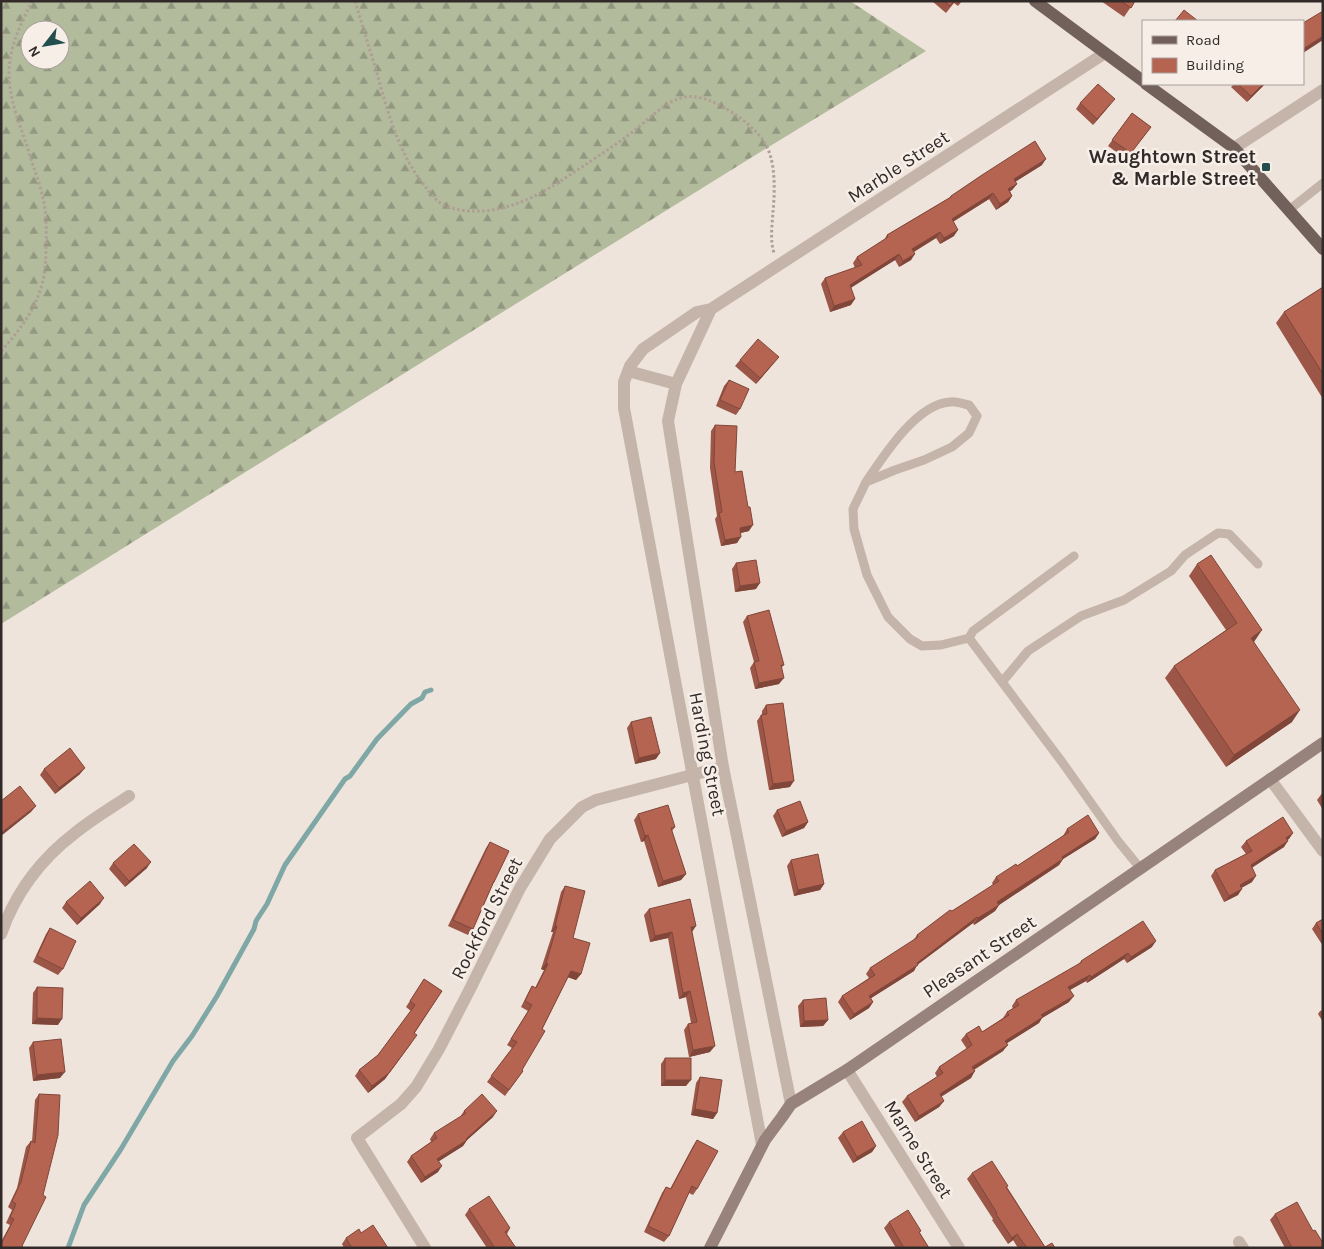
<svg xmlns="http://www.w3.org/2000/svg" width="1324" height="1249" viewBox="0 0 1324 1249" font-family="Karla,sans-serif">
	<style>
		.forest { fill: url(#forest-firs); fill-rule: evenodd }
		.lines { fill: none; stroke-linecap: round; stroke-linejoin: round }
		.stream { stroke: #7ea7a6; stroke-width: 5 }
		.path { stroke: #af9e93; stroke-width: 3; stroke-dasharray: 2.5 2.5; stroke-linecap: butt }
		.lane { stroke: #c4b4a9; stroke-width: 9 }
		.street { stroke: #c4b4a9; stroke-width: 12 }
		.secondary { stroke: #97837b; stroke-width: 12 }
		.primary { stroke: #72615b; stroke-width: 12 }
		.wall { fill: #9c5647 }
		.shaded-wall { fill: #7f4639 }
		.building { fill: #b56452; stroke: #7f4639 }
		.poi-dot { fill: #234e4e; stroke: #f6eee7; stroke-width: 2 }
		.labels { text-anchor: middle; stroke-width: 5; stroke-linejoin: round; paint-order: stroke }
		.poi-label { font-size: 19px; font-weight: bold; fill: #322a28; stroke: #f6eee7; text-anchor: end }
		.street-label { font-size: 19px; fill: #322a28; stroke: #f6eee7 }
	</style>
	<defs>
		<pattern id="forest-firs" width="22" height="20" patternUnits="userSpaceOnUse" patternTransform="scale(1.25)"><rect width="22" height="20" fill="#b3bb9d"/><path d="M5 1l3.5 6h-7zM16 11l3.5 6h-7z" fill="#929880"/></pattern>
	</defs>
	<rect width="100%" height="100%" fill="#eee4db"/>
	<!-- forest -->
	<path class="forest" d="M1,1H850L926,51L749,159L1,624ZM30,30H60V60H30Z"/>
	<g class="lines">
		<!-- stream -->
		<path class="stream" d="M68,1248L84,1205L121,1149L173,1061L192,1036L217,996L254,929L256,921L267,904L285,865L345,779L350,776L377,739L411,704L422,698L425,692L431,690"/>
		<!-- path -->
		<path class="path" d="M355,1C362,24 369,47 376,70C387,109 398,153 424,185C428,190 433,197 439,202C448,208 461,211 472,211C517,213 555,185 591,161C606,151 621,141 635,130C649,119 667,100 685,97C708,92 752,122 764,142C776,159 775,191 773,212C772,225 770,241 774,253
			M1,351C20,330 37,308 43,280C46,268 46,255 46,242C47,225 46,207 41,190C37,175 31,161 27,146C19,123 9,98 9,73C9,47 21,24 32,1"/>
		<!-- lane -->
		<path class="lane" d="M1289,210L1323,183
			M866,482C883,457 916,404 950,402C956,401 963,404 969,405L977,416L969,433L952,447L924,460L895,470L866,482L853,509L854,529L867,575L888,617L910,639L922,646L941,645L969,638
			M1074,556L973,631L969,638L1062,762L1118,841L1140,868
			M1002,682L1028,651L1081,616L1124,600L1171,571L1185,555L1218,533L1229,534L1258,564"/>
		<!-- street -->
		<path class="street" d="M1234,148L1323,90
			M711,309L676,384L668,421L723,767L791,1104
			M628,371L676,384
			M1270,779L1323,851
			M1,934C15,894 41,859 75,833C92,819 111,808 129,796
			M847,1070L959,1248
			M762,1145L624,408V382L630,366L643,349L697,312L711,309L1105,53
			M1239,1242L1243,1248
			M425,1248L357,1138L401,1104L416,1087L439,1049L470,989L520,888L550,839L582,807L596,800L723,767"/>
		<!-- secondary -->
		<path class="secondary" d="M710,1248L765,1140L782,1117L791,1104L847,1070L1323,743"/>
		<!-- primary -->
		<path class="primary" d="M1035,1L1143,81
			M1146,84L1234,148L1323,249"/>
	</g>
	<!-- wall -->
	<path class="wall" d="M932,1H962L958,6L954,3L946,13Z
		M1101,1H1135L1124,17Z
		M1234,84H1265L1247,102L1231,87Z
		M1080,103L1110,105L1093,125L1076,109Z
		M1132,113L1151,127L1126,159L1108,146Z
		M1042,165L1015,182L1017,184L1012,190L1010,191L1012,196L1008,202L996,210L989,199L953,222L954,236L940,244L936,238L914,252L911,260L899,267L895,260L851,287V305L830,312L821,284L825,278L855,268L853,263L857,257L884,240L887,235L949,198L951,196L980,177L982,175Z
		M1323,287V399L1276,323L1284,312Z
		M740,360L774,363L756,384L735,366Z
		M729,380L740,409L736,415L716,406L724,386Z
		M715,425L735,472L748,507L749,531L741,533L737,543L721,546L715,519L717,516L710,468L711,431Z
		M736,563L756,589L735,592L732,569Z
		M1197,564L1254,642L1292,722L1226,767L1165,678L1174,666L1226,630L1189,576Z
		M747,616L784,665L781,668L779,684L755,689L750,668L754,662L743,622Z
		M766,705L787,738L790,787L769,790L757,721L761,715H762V711Z
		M631,722L656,759L635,764L627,728Z
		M44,769L80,774L55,794L40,775Z
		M1323,792V810L1317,800Z
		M777,810L808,822L804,828L782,837L773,816Z
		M638,814L675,827L672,831L686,874L681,880L658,887L644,841L641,842L634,820Z
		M1067,829L1099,833L1095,839L1063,859L1059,865L999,905L995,911L974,925L973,923L917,965L914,971L871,998L873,1002L869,1008L850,1020L838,1002L842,996L869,978L866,974L870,968L913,941L917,935L952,911L993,885L992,883L996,877L1017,866L1063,836Z
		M1293,833L1287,840L1284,847L1252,867V882L1241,888L1238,895L1224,902L1211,876L1215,870L1246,854L1241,847L1246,841Z
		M490,842L494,882L492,886L473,929L468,935L448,926L486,848Z
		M791,860L824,884L820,890L794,896L787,866Z
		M113,863L147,868L125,887L109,869Z
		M565,886L573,938L581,974L576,980L568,977L522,1070L523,1071L505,1096L487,1082L512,1048L507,1045L528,1011L521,1007L528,993L532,986L535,988L544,970L541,969L553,932H551L561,892Z
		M66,902L100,904L77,925L62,908Z
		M649,909L692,932L710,1052L689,1057L684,1030L688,1024L691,1023L686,997L679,999L668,938L650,942L644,915Z
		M1323,919V946L1312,929L1316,923Z
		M50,928L63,969L58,975L33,962L46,934Z
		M1152,947L1127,963L1124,959L1087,983L1086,981L1070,990L1069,1002L1042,1018L1039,1023L1007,1043L1003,1051L974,1070L971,1078L941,1097L944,1101L939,1107L915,1122L902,1102L907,1096L937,1077L935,1073L939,1067L967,1049L961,1040L966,1034L982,1032L1003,1018L1007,1012L1013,1009L1012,1006L1016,1000L1078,965L1081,961Z
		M424,979L442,991L385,1079L368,1093L355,1076L359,1070L378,1055L411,1011L406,1007Z
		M37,987L58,1025L32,1024L33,993Z
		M803,1000L828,1020L823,1026L800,1027L798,1006Z
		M1323,1010V1022L1318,1014L1320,1011Z
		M33,1042L60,1078L33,1081L29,1048Z
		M665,1058L686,1086H661V1064Z
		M700,1077L717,1113L713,1119L691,1115L696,1083Z
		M39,1094L58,1135L1,1248V1242L10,1225L6,1223L12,1210L8,1207L17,1188L26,1147L31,1141L32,1142L35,1100Z
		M464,1111L493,1117L467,1140L463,1146L439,1161L438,1172L421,1183L407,1162L411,1156L431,1142L430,1139L434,1133L460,1117Z
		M843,1132L876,1146L872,1152L853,1163L838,1138Z
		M697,1140V1189L693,1195L689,1193L669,1236L664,1242L644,1232L662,1193L666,1187L670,1189L693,1146Z
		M972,1173L1007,1187L1045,1247L1055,1248H1018L1013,1240L1008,1244L992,1220L993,1219L967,1179Z
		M469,1209L510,1228L507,1234L516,1248H487L465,1215Z
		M1275,1214L1313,1231L1323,1248H1285L1270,1220Z
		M889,1222L920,1233L929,1248H896L884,1228Z
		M361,1233L388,1248H344L342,1244L346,1238Z"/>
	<!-- shaded-wall -->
	<path class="shaded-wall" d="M1323,36V40L1303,53V49Z
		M1263,84H1265L1247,102L1251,96Z
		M1115,99L1110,105L1093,125L1097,119Z
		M1046,159L1042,165L1010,185L1014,179Z
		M1017,184L1012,190L1004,195L1008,189Z
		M993,193L989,199L947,225L952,219Z
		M1012,196L1008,202L996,210L1000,204Z
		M958,230L954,236L940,244L944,238Z
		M940,232L936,238L908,255L912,249Z
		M899,254L895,260L846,291L850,285Z
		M915,254L911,260L899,267L903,261Z
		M855,299L851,305L830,312L834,306Z
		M779,357L774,363L756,384L760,378Z
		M753,525L749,531L735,534L740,528Z
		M741,537L737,543L721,546L725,540Z
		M760,583L756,589L735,592L740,586Z
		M1262,630L1254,642L1242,649L1251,638Z
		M784,678L779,684L755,689L759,683Z
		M1300,710L1292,722L1226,767L1234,755Z
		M660,753L656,759L635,764L639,758Z
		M85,768L80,774L55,794L59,788Z
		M794,781L790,787L769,790L773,784Z
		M36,806L31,812L1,836V833Z
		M808,822L804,828L782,837L786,831Z
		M1099,833L1095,839L1063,859L1059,865L993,909L997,902L1062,857Z
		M1293,833L1289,839L1282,844L1286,838Z
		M648,835L644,841L641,842L645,836Z
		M1288,841L1284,847L1247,871L1251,865Z
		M151,862L147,868L125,887L129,881Z
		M686,874L681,880L658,887L663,881Z
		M1256,876L1252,882L1236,891L1240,885Z
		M824,884L820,890L794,896L798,890Z
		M1242,889L1238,895L1224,902L1229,896Z
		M104,898L100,904L77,925L81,918Z
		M999,905L995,911L974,925L978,918Z
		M977,917L973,923L917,965L914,971L865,1002L869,996L917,963Z
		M555,926H557L553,932H551Z
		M696,926L692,932L691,927Z
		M672,932L668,938L650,942L655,936Z
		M1156,941L1152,947L1127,963L1131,957Z
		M1128,953L1124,959L1087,983L1091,977Z
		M546,963L548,964L544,970L541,969Z
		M571,971L581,974L576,980L567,977Z
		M1090,975L1086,981L1064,993L1068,987Z
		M690,991L686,997L679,999L683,993Z
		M1074,996L1069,1002L1042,1018L1039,1023L1001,1047L1005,1041L1041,1015Z
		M873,1002L869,1008L850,1020L854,1014Z
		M37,1018L62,1019L58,1025L32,1024Z
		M828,1020L823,1026L800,1027L804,1021Z
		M413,1041L385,1079L368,1093L372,1086Z
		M1008,1045L1003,1051L968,1073L972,1067Z
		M715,1046L710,1052L689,1057L693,1050Z
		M975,1071L971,1078L935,1100L940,1094Z
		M65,1072L60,1078L33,1081L37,1075Z
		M665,1080H691L686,1086H661Z
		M944,1101L939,1107L915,1122L919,1116Z
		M695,1109L717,1113L713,1119L691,1115Z
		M497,1111L493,1117L467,1140L463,1146L433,1165L437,1159L466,1139Z
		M876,1146L872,1152L853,1163L857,1157Z
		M442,1166L438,1172L421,1183L425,1177Z
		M1017,1234L1013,1240L1008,1244L1012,1238Z"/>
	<!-- building -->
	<path class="building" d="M944,1H954L950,6Z
		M1121,1H1135L1131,8Z
		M1184,10L1198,21H1175Z
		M1323,11V36L1303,49V23Z
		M1098,84L1115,99L1097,119L1080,103Z
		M1238,84H1263L1251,96Z
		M1132,113L1151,127L1131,153L1112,140Z
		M1035,141L1046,159L1014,179L1017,184L1008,189L1012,196L1000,204L993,193L952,219L958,230L944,238L940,232L912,249L915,254L903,261L899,254L850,285L855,299L834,306L825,278L862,265L857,257L888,237L887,235L951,197V196L982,175Z
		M1323,287V374L1284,312Z
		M758,339L779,357L760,378L740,360Z
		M729,380L749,389L740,409L720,400Z
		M715,425L737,426L735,472L742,471L748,507H750L753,525L740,528L741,537L725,540L719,513L722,512L714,462Z
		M1211,555L1262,630L1251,638L1300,710L1234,755L1174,666L1237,623L1197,564Z
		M756,560L760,583L740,586L736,563Z
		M769,610L784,665H781L784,678L759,683L754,662L759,661L747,616Z
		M783,703L794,781L773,784L761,715L767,714L766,705Z
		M651,717L660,753L639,758L631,722Z
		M70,748L85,768L59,788L44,769Z
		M20,786L36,806L1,833V801Z
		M800,801L808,822L786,831L777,810Z
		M668,805L675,827L671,828L686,874L663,881L648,835L645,836L638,814Z
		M1088,815L1099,833L1062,857L1063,859L997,902L999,905L978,918L977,917L917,963L918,965L869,996L873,1002L854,1014L842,996L875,975L870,968L918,937L917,935L950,910L952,911L999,881L996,877L1016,864L1017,866L1069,832L1067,829Z
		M1283,817L1293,833L1286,838L1288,841L1251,865L1256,876L1240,885L1242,889L1229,896L1215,870L1252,851L1246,841Z
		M490,842L509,851L494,882V881L473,929L453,920Z
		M134,844L151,862L129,881L113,863Z
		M818,854L824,884L798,890L791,860Z
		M90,881L104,898L81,918L66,902Z
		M565,886L585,891L573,938L590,943L581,974L571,971L542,1029L545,1031L522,1070L523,1071L509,1090L491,1076L517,1042L511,1039L532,1005L525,1001L532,986L536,988L548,964L546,963L557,926H555Z
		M690,899L696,926L691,927L715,1046L693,1050L688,1024L697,1022L690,991L683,993L672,932L655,936L649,909Z
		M1323,919V934L1316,923Z
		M1143,921L1156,941L1131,957L1128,953L1091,977L1090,975L1068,987L1074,996L1041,1015L1043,1017L1005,1041L1008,1045L972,1067L975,1071L940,1094L944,1101L919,1116L907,1096L943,1073L939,1067L972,1045L966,1034L979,1026L982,1032L1009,1015L1007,1012L1019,1005L1016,1000L1082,962L1081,961Z
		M50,928L76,941L63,969L37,956Z
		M424,979L442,991L414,1033L417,1035L389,1073L372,1086L359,1070L378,1055L415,1005L410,1001Z
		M37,987L63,988L62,1019L37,1018Z
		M826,998L828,1020L804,1021L803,1000Z
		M61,1039L65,1072L37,1075L33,1042Z
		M665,1058H691V1080H665Z
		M700,1077L722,1080L717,1113L695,1109Z
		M39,1094L60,1095L58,1135L43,1195L46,1197L22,1246L24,1248H1V1244L14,1219L10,1217L16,1204L12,1201L21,1182L31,1141L35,1143Z
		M482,1094L497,1111L466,1139L467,1140L437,1159L442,1166L425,1177L411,1156L437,1138L434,1133L466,1113L464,1111Z
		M862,1121L876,1146L857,1157L843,1132Z
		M697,1140L718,1151L697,1189L692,1186L669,1236L648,1226L666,1187L671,1189Z
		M992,1161L1008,1186L1006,1187L1045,1247L1052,1243L1055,1248H1027L1017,1234L1012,1238L996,1214L997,1213L972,1173Z
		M489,1196L510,1228L505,1232L516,1248H495L469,1209Z
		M1297,1202L1313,1231L1315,1230L1323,1243V1248H1292L1275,1214Z
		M908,1210L921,1231L919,1232L929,1248H904L889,1222Z
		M373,1225L388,1248H352L346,1238L359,1229L361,1233Z"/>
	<!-- markers -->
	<rect class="poi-dot" x="1261" y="162" width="10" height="10" rx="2.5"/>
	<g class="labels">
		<!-- poi labels -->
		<g class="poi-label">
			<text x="1256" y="163">Waughtown Street<tspan x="1256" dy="22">&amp; Marble Street</tspan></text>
		</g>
		<!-- street labels -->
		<g class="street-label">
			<text transform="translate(898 166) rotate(-33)" y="7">Marble Street</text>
			<text transform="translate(708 754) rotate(79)" y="7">Harding Street</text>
			<text transform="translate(486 918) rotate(-63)" y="7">Rockford Street</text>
			<text transform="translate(979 956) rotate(-34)" y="7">Pleasant Street</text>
			<text transform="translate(919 1149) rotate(58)" y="7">Marne Street</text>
		</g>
	</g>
	<!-- border -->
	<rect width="1324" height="1249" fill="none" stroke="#322a28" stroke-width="5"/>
	<!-- legend -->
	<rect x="1142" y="20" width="162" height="65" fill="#f6eee7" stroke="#a8a09b"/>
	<rect x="1152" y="36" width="25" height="8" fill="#72615b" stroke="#a8a09b"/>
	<text x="1186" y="45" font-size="15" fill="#322a28">Road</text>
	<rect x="1152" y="58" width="25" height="15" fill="#b56452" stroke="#a8a09b"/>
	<text x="1186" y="70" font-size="15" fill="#322a28">Building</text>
	<!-- north arrow -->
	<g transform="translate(45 45) rotate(239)"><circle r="24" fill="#f6eee7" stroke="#a8a09b"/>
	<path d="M0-4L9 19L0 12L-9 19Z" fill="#234e4e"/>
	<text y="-8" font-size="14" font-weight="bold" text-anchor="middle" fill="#322a28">N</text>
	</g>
</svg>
